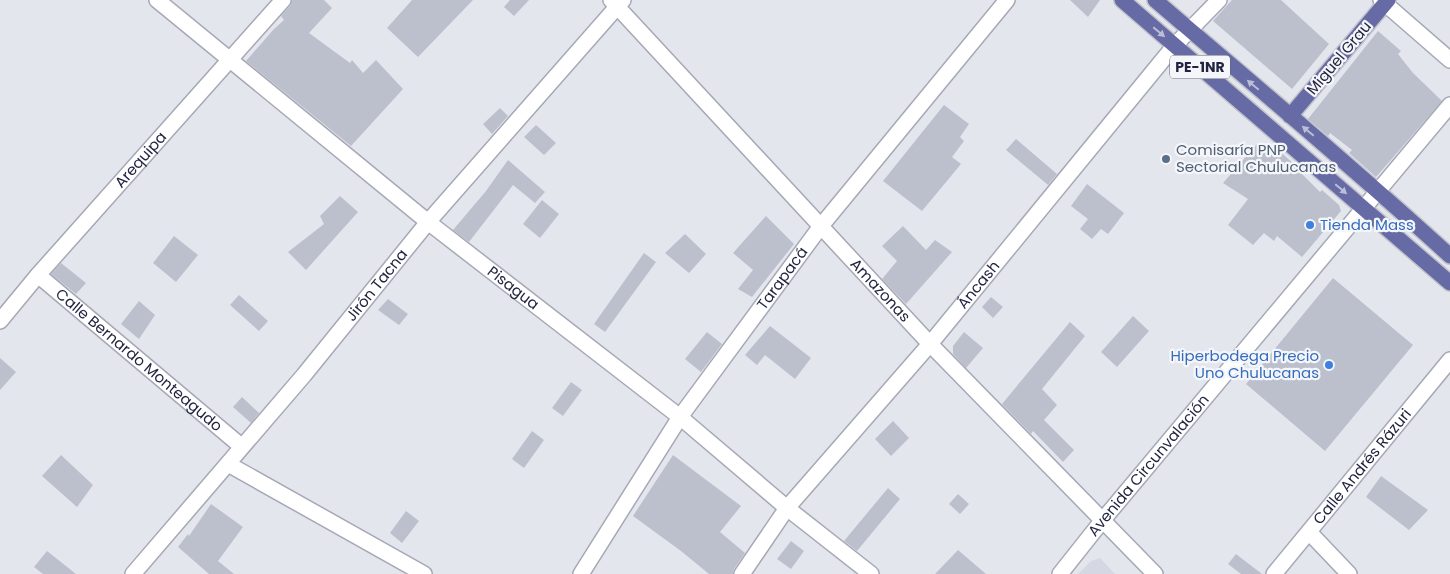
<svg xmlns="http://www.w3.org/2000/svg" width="1450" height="574" viewBox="0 0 1450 574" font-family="Poppins,sans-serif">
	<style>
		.built { fill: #d5d8e2 }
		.building { fill: #bcc0cc }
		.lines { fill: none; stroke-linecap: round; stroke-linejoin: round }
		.minor-casing { stroke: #a6a8b6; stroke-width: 18 }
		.major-casing { stroke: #c1c2ca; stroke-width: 18 }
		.minor { stroke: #fff; stroke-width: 15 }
		.major { stroke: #666ba5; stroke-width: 15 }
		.oneway { fill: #bcbed8 }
		.service-dot { fill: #5c6f8a; stroke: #f5f6fa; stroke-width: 2 }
		.shop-dot { fill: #3f7fe0; stroke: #f5f6fa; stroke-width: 2 }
		.labels { text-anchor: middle; stroke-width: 4.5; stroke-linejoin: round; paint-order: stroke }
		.shield { fill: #f5f6fa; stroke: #616478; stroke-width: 1 }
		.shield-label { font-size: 14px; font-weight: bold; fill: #222540 }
		.street-label { font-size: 15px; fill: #222540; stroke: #f5f6fa }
		.service-label { font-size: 15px; fill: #4e5e75; stroke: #f5f6fa; text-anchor: start }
		.shop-label { font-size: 15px; fill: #366cbe; stroke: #f5f6fa; text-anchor: start }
	</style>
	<rect width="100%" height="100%" fill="#e4e6ee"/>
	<!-- built -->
	<path class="built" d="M1100,558L1115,574H1078L1091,561Z"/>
	<!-- building -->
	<path class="building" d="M292,0H324L332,8L309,33L350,63L352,60L363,73L376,60L403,89L351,146L246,61L274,29L284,20L281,16L290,6Z
		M412,0H473L418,57L387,28Z
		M510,0H529L514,16L504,7Z
		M1070,0H1100L1088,17Z
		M1232,0H1281L1329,44L1292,89L1213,21Z
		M1378,31L1401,51L1398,54L1413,73L1442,101L1376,177L1349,153L1352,150L1330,133L1328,136L1308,119Z
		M944,105L969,124L960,137L964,141L952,157L961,164L922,211L883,181Z
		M500,108L508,116L492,134L483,124Z
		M536,125L556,143L544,155L524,137Z
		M1016,139L1057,174L1048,185L1006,150Z
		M1257,144L1271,154L1276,148L1295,165L1294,166L1320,192L1322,190L1339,205L1341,211L1302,257L1277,236L1274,241L1264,233L1253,245L1228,225L1248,199L1223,183Z
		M508,160L545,192L535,203L513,185L469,242L453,230L486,191Z
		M1087,184L1124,213L1108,234L1101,229L1092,239L1080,229L1088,219L1071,206Z
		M340,196L358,212L306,270L288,252L324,224L320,216Z
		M542,200L559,214L540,238L523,224Z
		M766,216L794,244L752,297L738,289L753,270L733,253Z
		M903,226L926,250L935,240L952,252L906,304L882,279L897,261L882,246Z
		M685,234L706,254L689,273L665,253Z
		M174,236L198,255L176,282L153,263Z
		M644,253L656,262L605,332L594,324Z
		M61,263L86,283L76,294L51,274Z
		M1333,278L1413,345L1325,451L1246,384Z
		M239,295L268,321L259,331L230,305Z
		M991,297L1003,307L993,318L982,307Z
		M388,299L408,314L399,325L378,310Z
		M139,301L155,315L139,339L121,324Z
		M1133,316L1149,331L1117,367L1101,352Z
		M1070,322L1085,336L1042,389L1057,405L1044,420L1074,450L1063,462L1033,431L1031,434L1002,404Z
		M770,326L811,358L795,379L765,355L757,365L745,355Z
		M707,332L722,344L701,372L685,359Z
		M964,332L983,348L966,368L953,354V346Z
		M0,358L16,372L0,390Z
		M571,382L582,390L563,416L552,408Z
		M242,397L259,413L251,423L233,407Z
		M893,421L909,438L891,456L875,439Z
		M532,431L544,440L524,468L512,459Z
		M61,455L93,485L77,507L42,476Z
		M673,455L741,506L720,532L745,553L734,569L733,574H709L681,551L633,516Z
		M1381,476L1428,510L1409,530L1366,497Z
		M888,488L900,499L857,551L844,541Z
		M958,494L969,504L960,514L949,504Z
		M211,504L243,527L218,561L234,574H209L178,547L188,534L189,536Z
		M406,511L419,521L402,543L390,533Z
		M791,541L804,551L791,569L777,559Z
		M958,550L986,574H935Z
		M47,551L76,574H43L34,567Z
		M1236,554L1262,574H1241L1228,564Z"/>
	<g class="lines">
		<defs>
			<g id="minor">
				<path id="s1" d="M157,0L428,222L680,417L787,508L871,574"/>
				<path id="s2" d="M611,0L930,344L1155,574"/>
				<path d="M1381,0L1450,60"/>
				<path id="s3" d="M38,275L241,446"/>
				<path id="s4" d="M0,321L38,275L283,0"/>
				<path d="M228,464L424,574"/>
				<path d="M1309,532L1349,574"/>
				<path id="s5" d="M133,574L304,375L428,222L623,0"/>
				<path id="s6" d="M581,574L680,417L821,226L1007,0"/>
				<path id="s7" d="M742,574L787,508L930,344L1175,45L1219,0"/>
				<path id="s8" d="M1060,574L1102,521L1450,105"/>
				<path id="s9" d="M1274,574L1450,360"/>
			</g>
			<path id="major" d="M1122,0L1450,283
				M1155,0C1254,85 1354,168 1450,256
				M1290,116L1388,0"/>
		</defs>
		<!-- minor casing -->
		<use href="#minor" class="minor-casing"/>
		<!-- major casing -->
		<use href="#major" class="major-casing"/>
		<!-- minor -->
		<use href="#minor" class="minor"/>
		<!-- major -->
		<use href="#major" class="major"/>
	</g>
	<!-- one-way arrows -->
	<defs><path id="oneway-solid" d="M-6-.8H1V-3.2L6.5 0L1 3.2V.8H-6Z" transform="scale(1.25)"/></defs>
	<g class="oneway">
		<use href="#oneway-solid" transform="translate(1159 32) rotate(40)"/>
		<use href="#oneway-solid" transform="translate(1253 85) rotate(-140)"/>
		<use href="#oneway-solid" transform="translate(1308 131) rotate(-140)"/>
		<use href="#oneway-solid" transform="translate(1341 189) rotate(40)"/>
	</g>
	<!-- markers -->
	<circle class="service-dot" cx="1166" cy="159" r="5"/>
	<g class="shop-dot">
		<circle cx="1310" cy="225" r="5"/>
		<circle cx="1329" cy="365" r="5"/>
	</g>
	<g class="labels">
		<!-- shield labels -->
		<rect class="shield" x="1170" y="55.5" width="60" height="23" rx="4"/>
		<g class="shield-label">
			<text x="1200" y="72">PE-1NR</text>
		</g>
		<!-- street labels -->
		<g class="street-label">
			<text transform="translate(1339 58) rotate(-50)" y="5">Miguel Grau</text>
			<text dy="5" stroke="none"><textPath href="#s4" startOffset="214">Arequipa</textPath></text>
			<text dy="5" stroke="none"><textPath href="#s6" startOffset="358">Tarapacá</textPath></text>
			<text dy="5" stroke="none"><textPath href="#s7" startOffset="374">Áncash</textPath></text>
			<text dy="5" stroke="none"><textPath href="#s5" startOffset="378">Jirón Tacna</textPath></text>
			<text dy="5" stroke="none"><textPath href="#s1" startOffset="458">Pisagua</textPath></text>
			<text dy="5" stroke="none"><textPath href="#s2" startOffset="396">Amazonas</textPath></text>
			<text dy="5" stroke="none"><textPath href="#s3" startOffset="132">Calle Bernardo Monteagudo</textPath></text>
			<text dy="5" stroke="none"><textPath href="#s8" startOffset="140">Avenida Circunvalación</textPath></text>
			<text dy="5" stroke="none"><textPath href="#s9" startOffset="139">Calle Andrés Rázuri</textPath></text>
		</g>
		<!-- service labels -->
		<g class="service-label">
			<text x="1176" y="155">Comisaría PNP<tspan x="1176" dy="17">Sectorial Chulucanas</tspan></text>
		</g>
		<!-- shop labels -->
		<g class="shop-label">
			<text x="1320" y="230">Tienda Mass</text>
			<text x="1319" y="361" text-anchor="end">Hiperbodega Precio<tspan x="1319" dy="17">Uno Chulucanas</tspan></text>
		</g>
	</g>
</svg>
